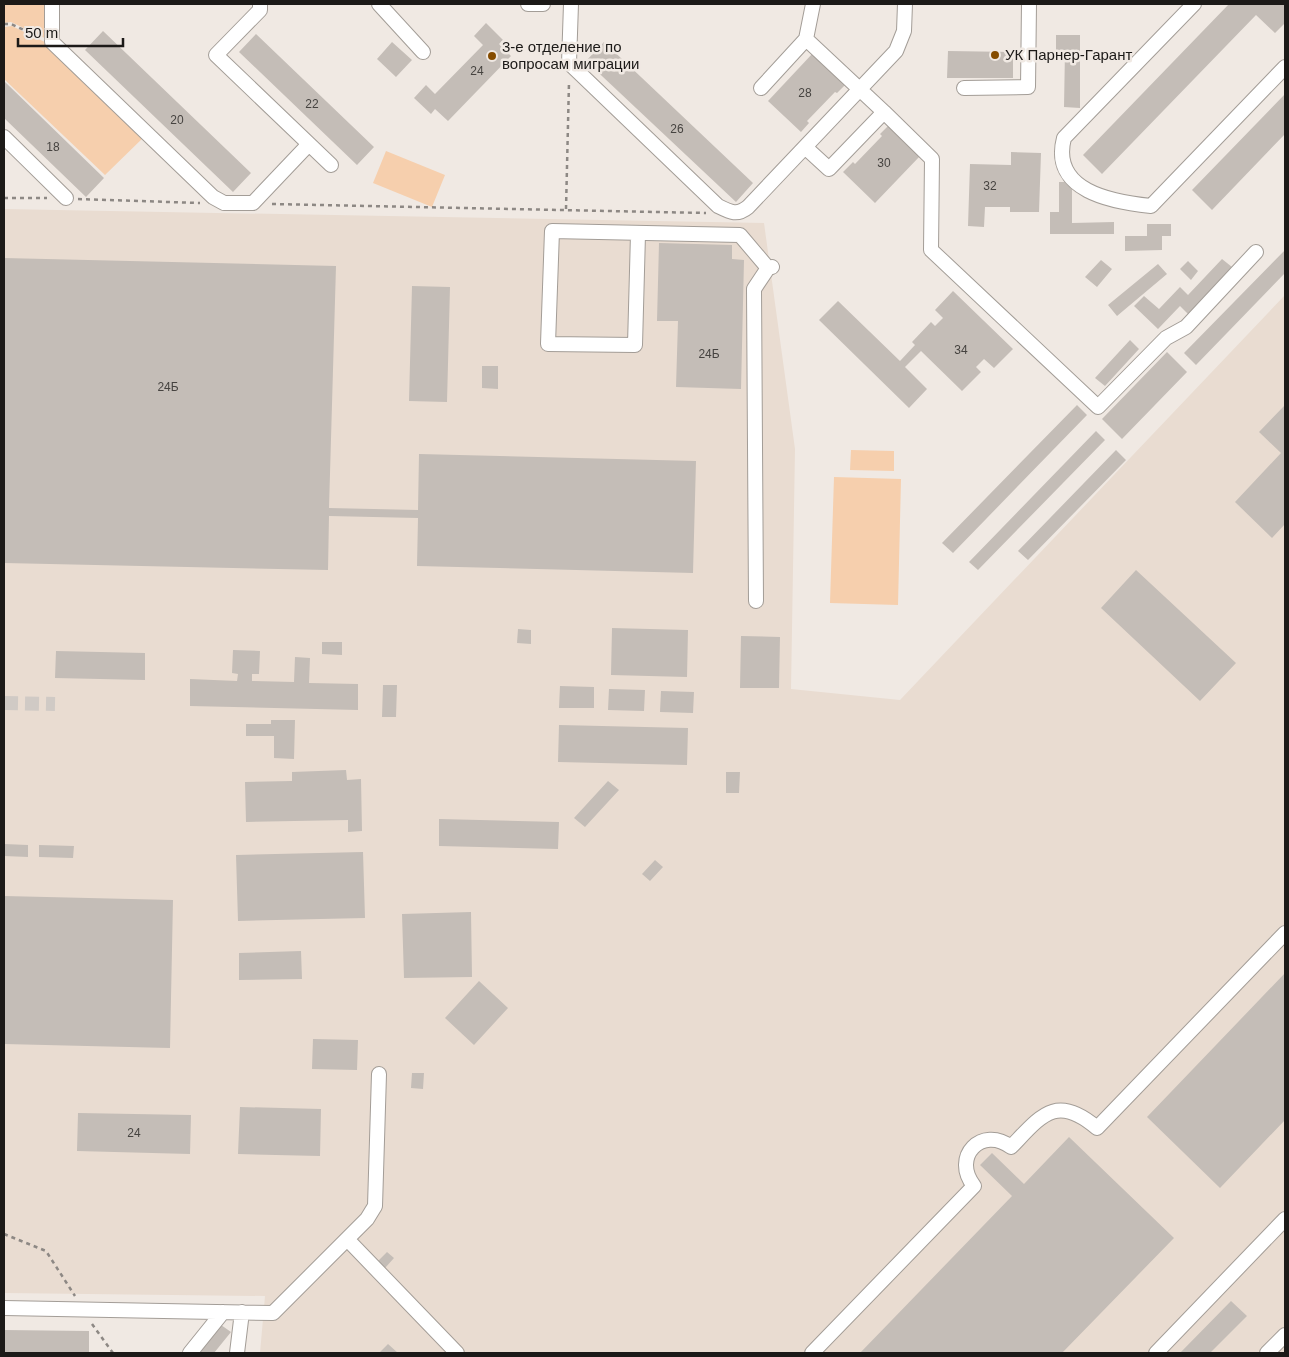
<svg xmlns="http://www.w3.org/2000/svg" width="1289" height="1357" viewBox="0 0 1289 1357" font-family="Helvetica,sans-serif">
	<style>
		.built { fill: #e9dcd1 }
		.green { fill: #f6cfad }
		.building { fill: #c4bdb7 }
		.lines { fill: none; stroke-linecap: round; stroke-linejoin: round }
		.minor-tunnel { stroke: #d0cac5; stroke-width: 14; stroke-dasharray: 14 7; stroke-linecap: butt }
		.minor-casing { stroke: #a39d97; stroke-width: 16 }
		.path { stroke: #8d8884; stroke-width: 2.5; stroke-dasharray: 4 4; stroke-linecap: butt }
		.minor { stroke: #fff; stroke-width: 14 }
		.poi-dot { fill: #854c00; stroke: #f0e9e3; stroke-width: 2 }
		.labels { text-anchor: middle; stroke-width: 5; stroke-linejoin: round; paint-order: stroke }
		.number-label { font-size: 12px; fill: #464340 }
		.poi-label { font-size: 15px; fill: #1c1a18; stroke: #f0e9e3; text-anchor: start }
	</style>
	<rect width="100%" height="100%" fill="#f0e9e3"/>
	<!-- built -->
	<path class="built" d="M4,209L764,223L795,449L791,689L900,700L1285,295V1353H260L265,1296L4,1293Z"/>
	<!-- green -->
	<path class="green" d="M4,4H52L51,41L11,22L4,23Z
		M12,26L51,45L146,135L105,175L4,79V27Z
		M386,151L445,175L432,207L373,183Z
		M851,450L894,451V471L850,470Z
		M834,477L901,479L898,605L830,603Z"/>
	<!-- building -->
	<path class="building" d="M1229,4H1285V23L1275,33L1256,15L1102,174L1083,155Z
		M486,23L503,40L499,44L511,56L448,121L435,109L431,114L414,98L426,85L435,94L483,45L474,36Z
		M103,31L251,173L233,192L85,50Z
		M256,34L374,147L357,165L239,52Z
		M1056,35H1080V108L1064,107L1065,50H1056Z
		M392,42L412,60L396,77L377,59Z
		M604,42L753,183L736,202L586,61Z
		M948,51L1013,52V78H947Z
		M813,53L846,84L837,93L835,92L807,121L809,123L801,132L768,101Z
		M4,81L104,178L86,197L4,118Z
		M1285,94V134L1212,210L1192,190Z
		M889,125L920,156L875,203L843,172L853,162L855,164L882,136L880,134Z
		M1011,152L1041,153L1039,212H1010V207H985L984,227L968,226L970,164L1011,165Z
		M1059,182H1072V223L1114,222V234H1050V212H1059Z
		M1147,224H1171V236H1162V250L1125,251V236H1147Z
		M659,243L732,245V259L744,260L741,389L676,387L678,321H657Z
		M1285,250V273L1196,365L1184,353Z
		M4,258L336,266L329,508L418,510L419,454L696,461L693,573L417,566L418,518L329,516L328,570L4,563Z
		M1222,259L1232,267L1188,314L1180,306L1158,329L1134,306L1144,296L1159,309L1180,287L1188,295Z
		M1101,260L1112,269L1097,287L1085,277Z
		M1188,261L1198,271L1191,280L1180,269Z
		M1158,264L1167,274L1117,316L1108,305Z
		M412,286L450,287L447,402L409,401Z
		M953,291L1013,349L994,368L984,359L976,367L981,372L962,391L921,351L905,367L927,389L909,408L819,320L838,301L900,361L915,345L912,342L931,322L935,326L943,318L935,310Z
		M1130,340L1139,349L1105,386L1095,378Z
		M1167,352L1187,372L1122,439L1102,419Z
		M482,366H498V389L482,388Z
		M1077,405L1087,415L953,553L942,543Z
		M1285,405V524L1272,538L1235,502L1281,453L1259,432Z
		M1096,431L1105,440L978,570L969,562Z
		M1116,450L1126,460L1028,560L1018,551Z
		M1136,570L1236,663L1200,701L1101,608Z
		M612,628L688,630L687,677L611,675Z
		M518,629L531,630V644L517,643Z
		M741,636L780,637L779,688H740Z
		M322,642H342V655L322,654Z
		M233,650L260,651L259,674H252V681L294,682L295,657L310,658L309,683L358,684V710L190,706V679L237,681L238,674L232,673Z
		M56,651L145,653V680L55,678Z
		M383,685H397L396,717H382Z
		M560,686L594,687V708H559Z
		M609,689L645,690L644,711L608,710Z
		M661,691L694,692L693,713L660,712Z
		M271,720H295L294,759L274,758V736H246V724H271Z
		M559,725L688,728L687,765L558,762Z
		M346,770L347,780L361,779L362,831L348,832V820L246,822L245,782L292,781V772Z
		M726,772H740L739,793H726Z
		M608,781L619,790L585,827L574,818Z
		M439,819L559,822L558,849L439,846Z
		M4,844L28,845V857L4,856Z
		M39,845L74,846L73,858L39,857Z
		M363,852L365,918L238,921L236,855Z
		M655,860L663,867L650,881L642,874Z
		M4,896L173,900L170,1048L4,1044Z
		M471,912L472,977L404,978L402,914Z
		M301,951L302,979L239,980V953Z
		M1285,973V1120L1220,1188L1147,1117Z
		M479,981L508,1008L474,1045L445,1018Z
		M313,1039L358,1040L357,1070L312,1069Z
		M412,1073H424L423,1089L411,1088Z
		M240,1107L321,1109L320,1156L238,1154Z
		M78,1113L191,1115L190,1154L77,1151Z
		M1069,1137L1174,1238L1062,1353H860L1012,1196L980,1165L992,1153L1024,1184Z
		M387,1252L394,1258L385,1268L378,1261Z
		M1231,1301L1247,1316L1210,1353H1180Z
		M221,1325L231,1332L214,1353H198Z
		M4,1330L89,1331V1353H4Z
		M388,1344L398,1353H379Z"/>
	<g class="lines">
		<!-- minor-tunnel -->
		<path class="minor-tunnel" d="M4,703L55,704"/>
		<defs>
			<path id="minor" d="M52,4V42L213,197L224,203H253L309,144
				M260,4V10L216,55L331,165
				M379,4L423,52
				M528,4H543
				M571,4L569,63L718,206C730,212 737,216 748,207L896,51L904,31L905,4
				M1194,4L1064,138C1050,191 1112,202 1151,206L1285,67
				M806,39L813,4
				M761,88L806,39L884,112L829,169L805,147
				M964,88L1028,87L1029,4
				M884,112L932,159L931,250L1098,407L1166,338L1186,327L1256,252
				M4,137L66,198
				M638,234L635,345L548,344L552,231L740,235L768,268
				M756,601L754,289L768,268L772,267
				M347,1239L457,1353
				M4,1308L273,1313L367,1219L375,1206L379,1074
				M190,1353L223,1312
				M237,1353L242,1312
				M812,1353L974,1186C951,1157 982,1125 1011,1147C1041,1116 1056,1093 1097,1128L1285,933
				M1156,1353L1285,1219
				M1267,1353L1285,1335"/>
		</defs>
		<!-- minor casing -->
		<use href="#minor" class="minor-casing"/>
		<!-- path -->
		<path class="path" d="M4,24H11L39,37
			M4,198H47
			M78,199L200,203
			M272,204L706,213
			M566,209L569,82
			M4,1234L46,1251L75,1296
			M92,1324L113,1353"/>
		<!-- minor -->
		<use href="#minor" class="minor"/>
	</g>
	<!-- markers -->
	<g class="poi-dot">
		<circle cx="995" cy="55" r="5"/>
		<circle cx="492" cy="56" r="5"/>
	</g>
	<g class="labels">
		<!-- number labels -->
		<g class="number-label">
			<text x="477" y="75">24</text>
			<text x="805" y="97">28</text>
			<text x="312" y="108">22</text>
			<text x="177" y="124">20</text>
			<text x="677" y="133">26</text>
			<text x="53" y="151">18</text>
			<text x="884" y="167">30</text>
			<text x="990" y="190">32</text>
			<text x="961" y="354">34</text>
			<text x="709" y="358">24Б</text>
			<text x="168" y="391">24Б</text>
			<text x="134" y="1137">24</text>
		</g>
		<!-- poi labels -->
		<g class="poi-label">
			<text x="502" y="52">3-е отделение по<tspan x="502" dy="17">вопросам миграции</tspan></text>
			<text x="1005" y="60">УК Парнер-Гарант</text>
		</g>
	</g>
	<!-- border -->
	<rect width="1289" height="1357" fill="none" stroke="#1c1a18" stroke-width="10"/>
	<!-- scale -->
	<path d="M18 38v8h105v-8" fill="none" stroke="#1c1a18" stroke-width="2.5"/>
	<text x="25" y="38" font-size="15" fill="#1c1a18" stroke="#f0e9e3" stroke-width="4" paint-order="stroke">50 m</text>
</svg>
